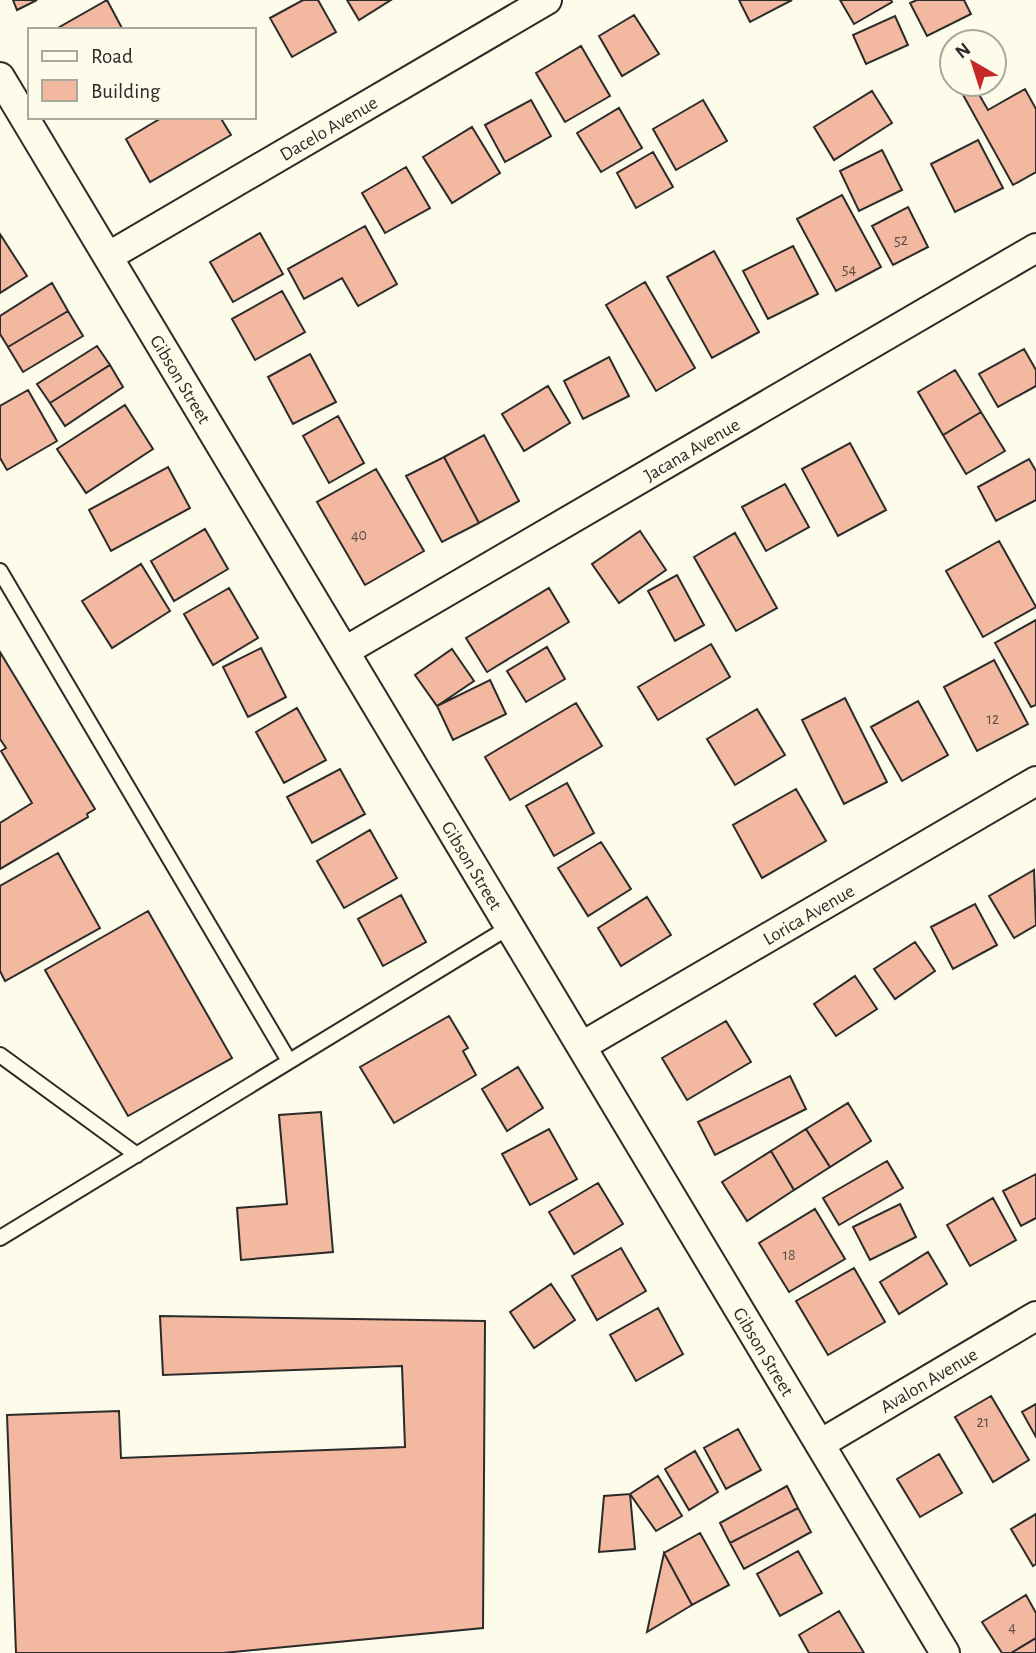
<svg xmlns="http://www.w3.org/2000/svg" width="1036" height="1653" viewBox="0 0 1036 1653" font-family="'Alegreya Sans',sans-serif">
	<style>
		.building { fill: #f2b8a0; stroke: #2b2b2b; stroke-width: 2 }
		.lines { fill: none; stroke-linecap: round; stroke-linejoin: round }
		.lane-casing { stroke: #2b2b2b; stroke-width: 18 }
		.street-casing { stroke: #2b2b2b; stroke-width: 32 }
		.lane { stroke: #fdfbea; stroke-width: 14 }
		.street { stroke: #fdfbea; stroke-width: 28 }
		.labels { text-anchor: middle; stroke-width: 5; stroke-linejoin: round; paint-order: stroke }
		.number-label { font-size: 16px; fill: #5d4e48 }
		.street-label { font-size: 19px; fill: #2b2b2b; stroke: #fdfbea }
	</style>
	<rect width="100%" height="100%" fill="#fdfbea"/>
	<!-- building -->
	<path class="building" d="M13,0H37L17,10Z
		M107,0L123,30H56V29Z
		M303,0H318L336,32L292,57L270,18Z
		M347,0H391L359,20Z
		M739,0H792L750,22Z
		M840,0H891L892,2L854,24Z
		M917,0H964L971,14L927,36L910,3Z
		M634,15L659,54L622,76L599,36Z
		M895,16L908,45L866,64L853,35Z
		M581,46L610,96L565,122L536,73Z
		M957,84H973L988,110L1025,89L1036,109V172L1013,185Z
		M872,91L892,123L834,160L814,127Z
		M531,100L551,136L505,162L485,125Z
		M703,100L727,141L676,170L653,129Z
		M619,108L642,148L601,172L577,133Z
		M163,117H220L231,135L150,182L126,139Z
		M472,127L500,173L452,203L423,157Z
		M978,140L1003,188L955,212L931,164Z
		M882,150L902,190L859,211L840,171Z
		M653,152L673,187L636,208L617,173Z
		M406,167L430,208L385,233L362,193Z
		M842,195L881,267L836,291L797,219Z
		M908,207L928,247L893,265L872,226Z
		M365,226L397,284L358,306L342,278L304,299L288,269Z
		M260,233L283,274L233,302L210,262Z
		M0,234L27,276L0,293Z
		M793,246L818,294L768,319L743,271Z
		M714,251L759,332L712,358L667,277Z
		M645,282L695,368L656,391L606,305Z
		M52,283L68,311L8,347L0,334V316Z
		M282,291L305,332L255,360L232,319Z
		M68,311L83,336L23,372L8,347Z
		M97,346L110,365L50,403L37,384Z
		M1024,349L1036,370V386L998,407L979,374Z
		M310,354L336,402L293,424L268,377Z
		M609,357L629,396L583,419L564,381Z
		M110,365L123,387L65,426L50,403Z
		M955,370L981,412L943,435L918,392Z
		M548,386L570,423L524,451L502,414Z
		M28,390L57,441L7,470L0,458V406Z
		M125,405L153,449L86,493L57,449Z
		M981,412L1005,451L966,474L943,435Z
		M338,416L364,463L329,483L303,436Z
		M484,435L519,501L479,523L444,457Z
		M850,443L886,510L838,536L802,469Z
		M444,457L479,523L442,542L406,476Z
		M1029,459L1036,471V500L996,521L978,487Z
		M168,467L190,508L111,551L89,510Z
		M376,469L424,551L365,585L317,502Z
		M785,484L809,527L766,551L742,507Z
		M205,529L228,569L174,601L151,561Z
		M640,531L666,570L619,603L592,564Z
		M735,533L777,608L736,631L694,557Z
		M999,541L1036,607L983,637L946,571Z
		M141,564L170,611L112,648L82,601Z
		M677,575L704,625L675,641L648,591Z
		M229,588L258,638L213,665L184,614Z
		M549,588L569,622L487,672L466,638Z
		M1036,620V705L1031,707L995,643Z
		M711,644L730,677L658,720L638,687Z
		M547,647L565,679L526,702L507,671Z
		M261,648L286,697L248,717L223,667Z
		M452,649L474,681L437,706L415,675Z
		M0,652L95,809L87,814L88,817L0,869V823L32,803L1,751L6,748L0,739Z
		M994,660L1028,724L977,751L944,687Z
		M490,680L506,714L453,740L437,706Z
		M845,698L887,782L844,804L802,720Z
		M918,701L948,755L902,781L871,727Z
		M576,703L602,746L510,800L485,757Z
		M297,708L326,760L284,783L256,732Z
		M757,709L785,755L735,785L707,739Z
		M340,769L365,814L312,843L287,797Z
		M567,783L594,833L554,856L526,806Z
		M796,789L826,841L762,878L733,825Z
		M370,830L397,878L344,908L317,861Z
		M601,842L631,889L588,916L558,868Z
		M58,853L100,928L5,981L0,971V886Z
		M1034,870L1036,925L1014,938L989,896Z
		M401,895L426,942L383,966L358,919Z
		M647,897L671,935L621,966L598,928Z
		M975,904L997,945L953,969L931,927Z
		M148,911L232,1058L128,1116L45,970Z
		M915,942L935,971L895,999L874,969Z
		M855,976L877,1009L836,1036L814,1004Z
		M449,1016L468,1048L463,1051L476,1075L394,1123L360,1067Z
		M726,1021L751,1062L687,1100L662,1058Z
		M518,1067L543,1108L507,1131L482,1089Z
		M790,1076L806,1109L715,1155L698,1122Z
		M848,1103L871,1141L830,1167L806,1129Z
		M321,1112L333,1252L241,1260L237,1208L287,1204L279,1115Z
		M549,1129L577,1179L530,1205L502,1154Z
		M806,1129L830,1167L794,1190L771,1151Z
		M771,1151L794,1190L747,1221L722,1182Z
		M887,1161L903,1188L839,1225L823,1198Z
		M1036,1174V1218L1021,1226L1003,1191Z
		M598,1183L623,1224L574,1254L549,1212Z
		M993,1198L1016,1240L970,1266L947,1225Z
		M900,1204L916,1237L870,1260L853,1227Z
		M815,1209L845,1259L789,1292L759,1243Z
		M621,1248L646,1291L597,1320L572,1276Z
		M928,1252L947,1284L899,1314L880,1282Z
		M854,1268L885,1322L828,1355L796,1301Z
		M551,1284L575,1320L534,1348L510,1312Z
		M658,1308L683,1354L636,1381L610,1335Z
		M160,1316L485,1321L483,1628L223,1653H16L7,1415L119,1411L121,1458L405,1447L402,1366L163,1375Z
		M991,1396L1029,1460L993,1482L955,1417Z
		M1036,1404V1437L1022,1412Z
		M738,1429L761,1470L726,1489L704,1448Z
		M695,1451L718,1492L689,1510L665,1469Z
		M939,1454L962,1493L920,1517L897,1479Z
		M658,1476L682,1516L656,1531L630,1494Z
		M787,1486L798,1508L730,1543L720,1523Z
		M630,1494L635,1549L599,1552L604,1496Z
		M798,1508L811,1532L744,1569L730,1543Z
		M1036,1514V1564L1033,1566L1011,1529Z
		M700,1533L729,1585L692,1605L664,1553Z
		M798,1551L822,1593L780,1616L757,1574Z
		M664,1553L692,1605L647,1632Z
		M1026,1595L1036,1613V1638L1011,1653H1002L982,1622Z
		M839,1611L864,1653H809L799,1635Z
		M1036,1638V1653H1011Z"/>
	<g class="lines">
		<defs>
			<path id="lane" d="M0,571L289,1061
				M0,1055L137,1155
				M0,1238L511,926"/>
			<g id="street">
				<path id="s1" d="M0,77L945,1653"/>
				<path id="s2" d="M109,256L547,0"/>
				<path id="s3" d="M345,651L1036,248"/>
				<path id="s4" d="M582,1046L1036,781"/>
				<path id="s5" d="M820,1444L1036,1316"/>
			</g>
		</defs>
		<!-- lane casing -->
		<use href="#lane" class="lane-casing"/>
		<!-- street casing -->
		<use href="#street" class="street-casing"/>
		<!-- lane -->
		<use href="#lane" class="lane"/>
		<!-- street -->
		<use href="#street" class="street"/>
	</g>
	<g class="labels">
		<!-- number labels -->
		<g class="number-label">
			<text x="901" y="245">52</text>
			<text x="849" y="274">54</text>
			<text x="359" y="540">40</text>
			<text x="993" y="724">12</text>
			<text x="789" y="1260">18</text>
			<text x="983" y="1427">21</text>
			<text x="1012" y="1632">4</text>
		</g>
		<!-- street labels -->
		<g class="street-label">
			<text dy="7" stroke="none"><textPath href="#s2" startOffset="254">Dacelo Avenue</textPath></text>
			<text dy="7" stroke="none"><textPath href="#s1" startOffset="352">Gibson Street</textPath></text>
			<text dy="7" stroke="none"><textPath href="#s3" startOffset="401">Jacana Avenue</textPath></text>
			<text dy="7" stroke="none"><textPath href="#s1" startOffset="919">Gibson Street</textPath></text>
			<text dy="7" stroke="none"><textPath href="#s4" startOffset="262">Lorica Avenue</textPath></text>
			<text dy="7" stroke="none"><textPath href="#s1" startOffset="1486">Gibson Street</textPath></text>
			<text dy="7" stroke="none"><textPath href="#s5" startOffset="126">Avalon Avenue</textPath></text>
		</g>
	</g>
	<!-- legend -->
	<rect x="28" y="28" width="228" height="91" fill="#fdfbea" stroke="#a9a89e" stroke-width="2"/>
	<rect x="42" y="51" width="35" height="10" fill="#fdfbea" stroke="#a9a89e" stroke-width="2"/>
	<text x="91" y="63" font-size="21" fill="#2b2b2b">Road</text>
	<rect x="42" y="80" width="35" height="21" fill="#f2b8a0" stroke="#a9a89e" stroke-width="2"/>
	<text x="91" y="98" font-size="21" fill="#2b2b2b">Building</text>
	<!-- north arrow -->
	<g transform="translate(973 63) rotate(321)"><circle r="33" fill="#fdfbea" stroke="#a9a89e" stroke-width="2"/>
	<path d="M0-5L12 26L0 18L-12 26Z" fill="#c62828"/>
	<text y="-10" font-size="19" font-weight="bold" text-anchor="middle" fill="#2b2b2b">N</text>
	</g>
</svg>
